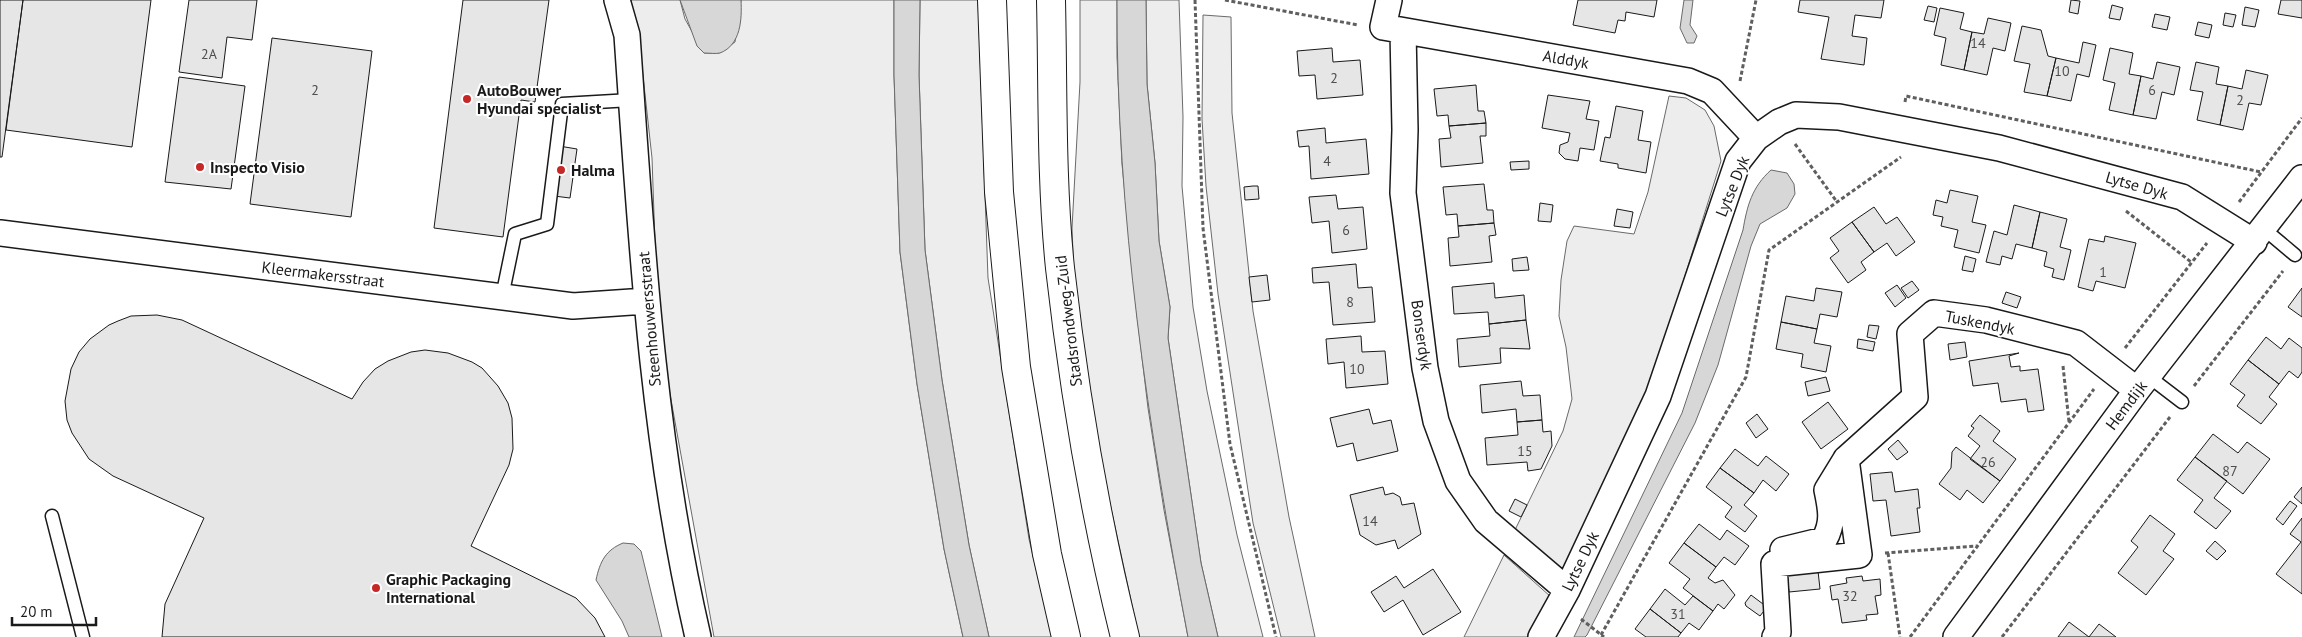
<svg xmlns="http://www.w3.org/2000/svg" width="2302" height="637" viewBox="0 0 2302 637" font-family="'PT Sans',sans-serif">
	<style>
		.built { fill: #ededed; stroke: #6a6a6a }
		.water { fill: #d7d7d7; stroke: #6a6a6a }
		.building { fill: #e6e6e6; stroke: #1a1a1a }
		.lines { fill: none; stroke-linecap: round; stroke-linejoin: round }
		.lane-casing { stroke: #1a1a1a; stroke-width: 15 }
		.street-casing { stroke: #1a1a1a; stroke-width: 28 }
		.secondary-casing { stroke: #1a1a1a; stroke-width: 30 }
		.path { stroke: #5f5f5f; stroke-width: 3; stroke-dasharray: 4 2.5; stroke-linecap: butt }
		.lane { stroke: #fff; stroke-width: 12 }
		.street { stroke: #fff; stroke-width: 25 }
		.secondary { stroke: #fff; stroke-width: 28 }
		.poi-dot { fill: #c62828; stroke: #fff; stroke-width: 2 }
		.labels { text-anchor: middle; stroke-width: 4; stroke-linejoin: round; paint-order: stroke }
		.number-label { font-size: 14px; fill: #4d4d4d }
		.street-label { font-size: 16px; fill: #1a1a1a; stroke: #fff }
		.poi-label { font-size: 16px; font-weight: bold; fill: #1a1a1a; stroke: #fff; text-anchor: start }
	</style>
	<rect width="100%" height="100%" fill="#fff"/>
	<!-- built -->
	<path class="built" d="M631,0H680L685,19L704,53H719L735,42L741,0H894V75L900,252L917,384L944,549L963,637H714L662,350L657,300L652,158L641,58Z
		M920,0H978L988,278L1029,539L1052,637H989L969,545L942,380L925,250L919,75Z
		M1080,0H1117V57L1122,164L1137,315L1148,408L1164,510L1188,637H1139L1099,453L1074,277L1072,228L1080,82Z
		M1146,0H1179L1183,117L1182,186L1193,307L1207,391L1237,535L1263,637H1218L1201,563L1168,338L1170,307L1159,241L1155,163L1147,84Z
		M1203,15L1231,17L1232,113L1253,311L1289,517L1315,637H1281L1253,523L1218,294L1206,186L1202,119Z
		M1669,96L1686,98L1705,110L1714,126L1721,161L1673,314L1660,363L1565,573L1515,530L1563,431L1572,399L1566,347L1559,316L1561,280L1567,241L1574,226L1634,234L1648,192Z
		M1504,555L1551,597L1528,637H1464Z"/>
	<!-- water -->
	<path class="water" d="M680,0H741C742,19 741,45 720,53C716,54 709,53 704,53L697,46Z
		M894,0H920L919,75L925,250L942,380L969,545L989,637H963L944,549L917,384L900,252L894,75Z
		M1117,0H1146L1147,84L1155,163L1159,241L1170,307L1168,338L1201,563L1218,637H1188C1148,427 1116,214 1117,0Z
		M1684,0H1693L1690,25L1697,36L1694,43H1687L1680,28Z
		M1771,170L1787,173L1794,184L1795,194L1787,208L1760,224L1751,246L1718,365L1695,423L1587,635L1585,637H1574L1682,413L1743,230C1747,206 1752,187 1771,170Z
		M623,543L634,544L641,551L662,637H629L622,621L596,580C600,561 606,550 623,543Z"/>
	<!-- building -->
	<path class="building" d="M0,0H23L2,157H0Z
		M23,0H151L132,147L6,130Z
		M189,0H257L252,40L227,37L222,78L179,72Z
		M463,0H549L535,102L521,100L503,237L434,228Z
		M1578,0H1657L1654,17L1626,12L1625,21L1618,20L1615,33L1573,25Z
		M1800,0H1884L1881,18L1855,15L1852,36L1867,38L1864,65L1821,59L1829,17L1798,12Z
		M2071,0L2080,1L2078,14L2069,12Z
		M2281,0H2302V18L2278,14Z
		M2112,5L2123,8L2120,20L2109,18Z
		M1928,6L1937,8L1934,22L1924,20Z
		M2245,7L2259,10L2255,27L2242,25Z
		M1940,8L1964,13L1960,29L1972,32L1964,70L1941,65L1946,38L1934,35Z
		M2225,13L2236,15L2233,27L2223,25Z
		M2155,14L2170,17L2167,30L2152,27Z
		M1988,18L2011,23L2005,51L1993,48L1987,75L1964,70L1972,32L1984,34Z
		M2198,22L2212,25L2209,38L2195,35Z
		M2022,26L2041,30L2048,56L2056,58L2047,96L2024,92L2030,64L2014,61Z
		M272,38L372,51L351,217L250,204Z
		M2083,42L2096,45L2089,77L2077,74L2071,101L2047,96L2056,58L2079,63Z
		M1332,48L1333,62L1360,60L1363,95L1317,99L1315,75L1299,76L1297,51Z
		M2110,48L2133,53L2129,74L2141,76L2133,115L2109,110L2115,83L2103,80Z
		M2157,62L2180,67L2174,95L2162,92L2156,119L2133,115L2141,76L2153,79Z
		M2196,62L2219,67L2216,84L2228,86L2220,125L2197,120L2203,92L2190,90Z
		M2246,70L2268,75L2261,105L2249,103L2243,130L2220,125L2228,86L2242,89Z
		M179,77L245,86L231,189L165,182Z
		M1476,85L1478,111H1484L1486,123L1449,126L1448,115L1437,116L1434,89Z
		M1548,95L1590,101L1586,119L1599,121L1594,150L1580,148L1578,161L1565,159L1559,153L1560,145L1568,142L1570,133L1542,128Z
		M1616,106L1643,111L1638,140L1651,142L1646,173L1618,168V164L1600,161L1605,137L1610,138Z
		M1486,123V136H1480L1483,163L1441,167L1439,139L1451,138L1449,126Z
		M1325,128L1326,143L1366,139L1369,174L1311,179L1309,146L1299,147L1297,131Z
		M553,145L577,149L570,198L546,195Z
		M1529,161V169L1511,170L1510,162Z
		M1484,184L1487,210H1493L1494,223L1458,226L1457,214L1446,215L1443,187Z
		M1253,186H1258L1259,199L1245,200L1244,187Z
		M1950,190L1978,196L1972,222L1986,225L1979,253L1954,247L1958,230L1941,226L1943,217L1933,215L1936,200L1947,203Z
		M1336,195L1338,209L1363,207L1367,249L1332,253L1329,221L1312,223L1309,197Z
		M1540,203L1553,205L1551,222L1538,221Z
		M2014,205L2040,212L2032,248L2016,244L2012,259L2002,256L2000,265L1986,262L1994,231L2007,235Z
		M1874,207L1886,224L1897,217L1915,242L1896,256L1887,243L1874,252L1852,222Z
		M1617,209L1633,212L1630,228L1614,226Z
		M2040,212L2067,219L2060,247L2071,250L2064,280L2052,277L2054,269L2044,266L2047,252L2032,248Z
		M1852,222L1874,252L1861,262L1866,270L1848,283L1830,258L1839,251L1830,238Z
		M1494,223L1496,235L1489,236L1492,262L1450,266L1448,238L1459,237L1458,226Z
		M2105,236L2136,243L2125,288L2096,281L2093,291L2078,287L2089,239L2104,242Z
		M1965,256L1976,259L1973,272L1962,270Z
		M1527,257L1529,270L1513,271L1512,259Z
		M1356,264L1358,288L1372,287L1375,322L1333,325L1329,282L1313,283L1312,268Z
		M1267,275L1270,300L1252,302L1249,277Z
		M1912,281L1919,290L1908,298L1901,288Z
		M1494,283L1495,298L1524,295L1526,320L1489,324L1488,312L1454,314L1452,287Z
		M1897,285L1906,298L1895,307L1885,293Z
		M1816,288L1842,292L1837,317L1820,314L1817,329L1781,322L1786,296L1814,301Z
		M2302,288V317L2288,307Z
		M2006,292L2021,297L2017,308L2002,303Z
		M157,315L182,320L352,399L363,382L375,369L388,361L411,352L425,350L448,353L472,362L482,368L498,386L508,403L512,418L513,449L509,465L471,546L576,598L595,618L605,637H162L165,604L204,518L113,476L89,459L72,433L67,420L65,401L71,369L79,352L90,339L109,325L118,321L131,316Z
		M1526,320L1530,349L1500,348L1501,363L1459,367L1457,339L1490,336L1489,324Z
		M1781,322L1817,329L1814,343L1831,346L1826,372L1801,367L1803,354L1776,349Z
		M1869,325L1879,326L1876,339L1867,337Z
		M1361,336L1362,352L1385,351L1388,384L1346,388L1344,362L1328,364L1326,339Z
		M2266,337L2281,349L2289,338L2302,348V372L2298,378L2289,371L2279,384L2248,360Z
		M1858,339L1875,342L1873,351L1857,348Z
		M1965,342L1967,357L1950,360L1948,344Z
		M2019,353L2009,356L2011,367L2020,366V371L2038,369L2044,410L2028,412L2026,399L2001,402L1998,383L1973,386L1969,361Z
		M2248,360L2279,384L2269,397L2277,404L2261,424L2237,406L2245,395L2230,384Z
		M1826,377L1830,391L1808,396L1805,382Z
		M1521,381L1523,396L1540,395L1542,420L1517,422L1516,409L1482,413L1480,385Z
		M1828,402L1848,429L1821,449L1802,422Z
		M1369,409L1373,424L1391,420L1398,451L1357,461L1353,443L1337,447L1330,418Z
		M1757,414L1768,429L1756,438L1746,423Z
		M1980,415L2000,431L1993,441L2016,459L2000,481L1970,459L1980,446L1968,436L1974,428L1971,426Z
		M1542,420L1543,432L1551,431L1552,446L1541,469L1528,471L1527,462L1487,465L1485,438L1518,435L1517,422Z
		M2213,434L2238,453L2247,442L2270,459L2243,494L2195,457Z
		M1898,440L1908,452L1897,460L1888,449Z
		M1956,447L2000,481L1983,503L1967,490L1960,500L1939,484L1951,468L1952,452Z
		M1735,449L1758,466L1766,456L1789,474L1776,491L1763,480L1754,493L1720,468Z
		M2195,457L2227,481L2214,498L2231,511L2216,529L2194,512L2203,500L2177,480Z
		M1720,468L1754,493L1744,505L1757,516L1745,532L1725,517L1732,507L1706,487Z
		M1892,472L1895,492L1918,489L1920,508H1917L1920,532L1891,536L1886,500L1873,501L1870,474Z
		M1383,487L1385,495L1393,493L1400,497L1402,505L1414,503L1421,534L1398,549L1395,540L1376,545L1360,535L1350,495Z
		M2302,487V504L2294,497Z
		M1515,499L1527,505L1521,517L1509,511Z
		M2290,501L2297,506L2283,525L2276,519Z
		M2150,515L2175,534L2163,551L2174,559L2146,595L2118,573L2138,547L2131,541Z
		M2302,518V594L2276,574L2301,542L2290,534Z
		M1699,524L1720,540L1727,530L1749,546L1735,565L1724,557L1716,567L1684,543Z
		M2215,541L2226,551L2217,560L2206,551Z
		M1684,543L1716,567L1708,578L1715,583L1723,580L1735,595L1724,609L1718,604L1713,611L1683,588L1690,579L1669,563Z
		M1433,569L1461,612L1423,635L1403,600L1384,612L1371,592L1396,576L1404,588Z
		M1818,571L1820,589L1789,592L1787,575Z
		M1862,576L1863,581L1880,579L1881,595L1875,596L1878,614L1866,615L1867,620L1842,623L1838,599L1832,600L1830,586L1847,583L1846,578Z
		M1665,589L1685,605L1693,596L1713,611L1699,630L1689,623L1681,633L1650,609Z
		M1751,595L1767,607L1760,616L1746,606L1745,603Z
		M1650,609L1681,633L1678,637H1646L1635,629Z
		M2069,622L2089,637H2058Z
		M2099,624L2116,637H2089Z"/>
	<g class="lines">
		<defs>
			<path id="lane" d="M2264,229L2295,255
				M502,297L515,234L547,224L562,104L631,100
				M2148,376L2182,402
				M52,516L83,637"/>
			<path id="street" d="M617,0L627,35C641,237 652,439 698,637
				M1389,0L1383,27L1688,81L1712,91L1756,138
				M1403,31L1405,130L1403,193L1425,368L1436,421L1458,481L1486,521L1567,590
				M0,233L573,306L646,301
				M1783,550L1824,540C1834,523 1831,509 1827,490L1846,459
				M1541,637L1567,590L1658,396L1738,161L1756,138L1779,122L1796,115L1839,117L1999,148L2182,197L2254,242
				M1775,637L1778,632L1774,564L1859,555L1846,459L1915,397L1910,334L1934,313L1986,320L2076,343L2137,390
				M1956,637L2137,390L2302,178"/>
			<path id="secondary" d="M992,0L999,192L1016,367L1047,554L1066,637
				M1051,0C1053,89 1051,180 1060,268C1074,392 1095,516 1125,637"/>
		</defs>
		<!-- lane casing -->
		<use href="#lane" class="lane-casing"/>
		<!-- street casing -->
		<use href="#street" class="street-casing"/>
		<!-- secondary casing -->
		<use href="#secondary" class="secondary-casing"/>
		<!-- path -->
		<path class="path" d="M1195,0L1203,228L1230,444L1276,637
			M1225,0L1358,25
			M1740,81L1756,0
			M1905,102L1906,96L2261,172
			M1795,144L1837,202
			M2239,202L2302,118
			M2126,211L2191,262
			M2125,348L2207,243
			M2063,366L2069,422
			M2194,386L2283,271
			M1885,553L1977,546
			M1888,553L1900,637
			M1581,619L1604,637
			M1601,635L1746,377L1769,250L1901,157
			M1910,637L2094,389
			M2002,637L2170,417"/>
		<!-- lane -->
		<use href="#lane" class="lane"/>
		<!-- street -->
		<use href="#street" class="street"/>
		<!-- secondary -->
		<use href="#secondary" class="secondary"/>
	</g>
	<!-- markers -->
	<g class="poi-dot">
		<circle cx="467" cy="99" r="5"/>
		<circle cx="200" cy="167" r="5"/>
		<circle cx="561" cy="170" r="5"/>
		<circle cx="376" cy="588" r="5"/>
	</g>
	<g class="labels">
		<!-- number labels -->
		<g class="number-label">
			<text x="1978" y="48">14</text>
			<text x="209" y="59">2A</text>
			<text x="2062" y="76">10</text>
			<text x="1334" y="83">2</text>
			<text x="315" y="95">2</text>
			<text x="2152" y="95">6</text>
			<text x="2240" y="105">2</text>
			<text x="1327" y="166">4</text>
			<text x="1346" y="235">6</text>
			<text x="2103" y="277">1</text>
			<text x="1350" y="307">8</text>
			<text x="1357" y="374">10</text>
			<text x="1525" y="456">15</text>
			<text x="1988" y="467">26</text>
			<text x="2230" y="476">87</text>
			<text x="1370" y="526">14</text>
			<text x="1850" y="601">32</text>
			<text x="1678" y="619">31</text>
		</g>
		<!-- street labels -->
		<g class="street-label">
			<text transform="translate(1566 59) rotate(10)" y="6">Alddyk</text>
			<text transform="translate(2137 185) rotate(16)" y="6">Lytse Dyk</text>
			<text transform="translate(1732 186) rotate(-68)" y="6">Lytse Dyk</text>
			<text transform="translate(323 274) rotate(7)" y="6">Kleermakersstraat</text>
			<text transform="translate(649 319) rotate(-95)" y="6">Steenhouwersstraat</text>
			<text transform="translate(1068 321) rotate(-97)" y="6">Stadsrondweg-Zuid</text>
			<text transform="translate(1980 322) rotate(11)" y="6">Tuskendyk</text>
			<text transform="translate(1422 335) rotate(82)" y="6">Bonserdyk</text>
			<text transform="translate(2126 405) rotate(-53)" y="6">Hemdijk</text>
			<text transform="translate(1580 561) rotate(-64)" y="6">Lytse Dyk</text>
		</g>
		<!-- poi labels -->
		<g class="poi-label">
			<text x="477" y="96">AutoBouwer<tspan x="477" dy="18">Hyundai specialist</tspan></text>
			<text x="210" y="173">Inspecto Visio</text>
			<text x="571" y="176">Halma</text>
			<text x="386" y="585">Graphic Packaging<tspan x="386" dy="18">International</tspan></text>
		</g>
	</g>
	<!-- scale -->
	<path d="M12 617v8h84v-8" fill="none" stroke="#1a1a1a" stroke-width="2.5"/>
	<text x="20" y="617" font-size="15" fill="#1a1a1a" stroke="#ffffff" stroke-width="4" paint-order="stroke">20 m</text>
</svg>
